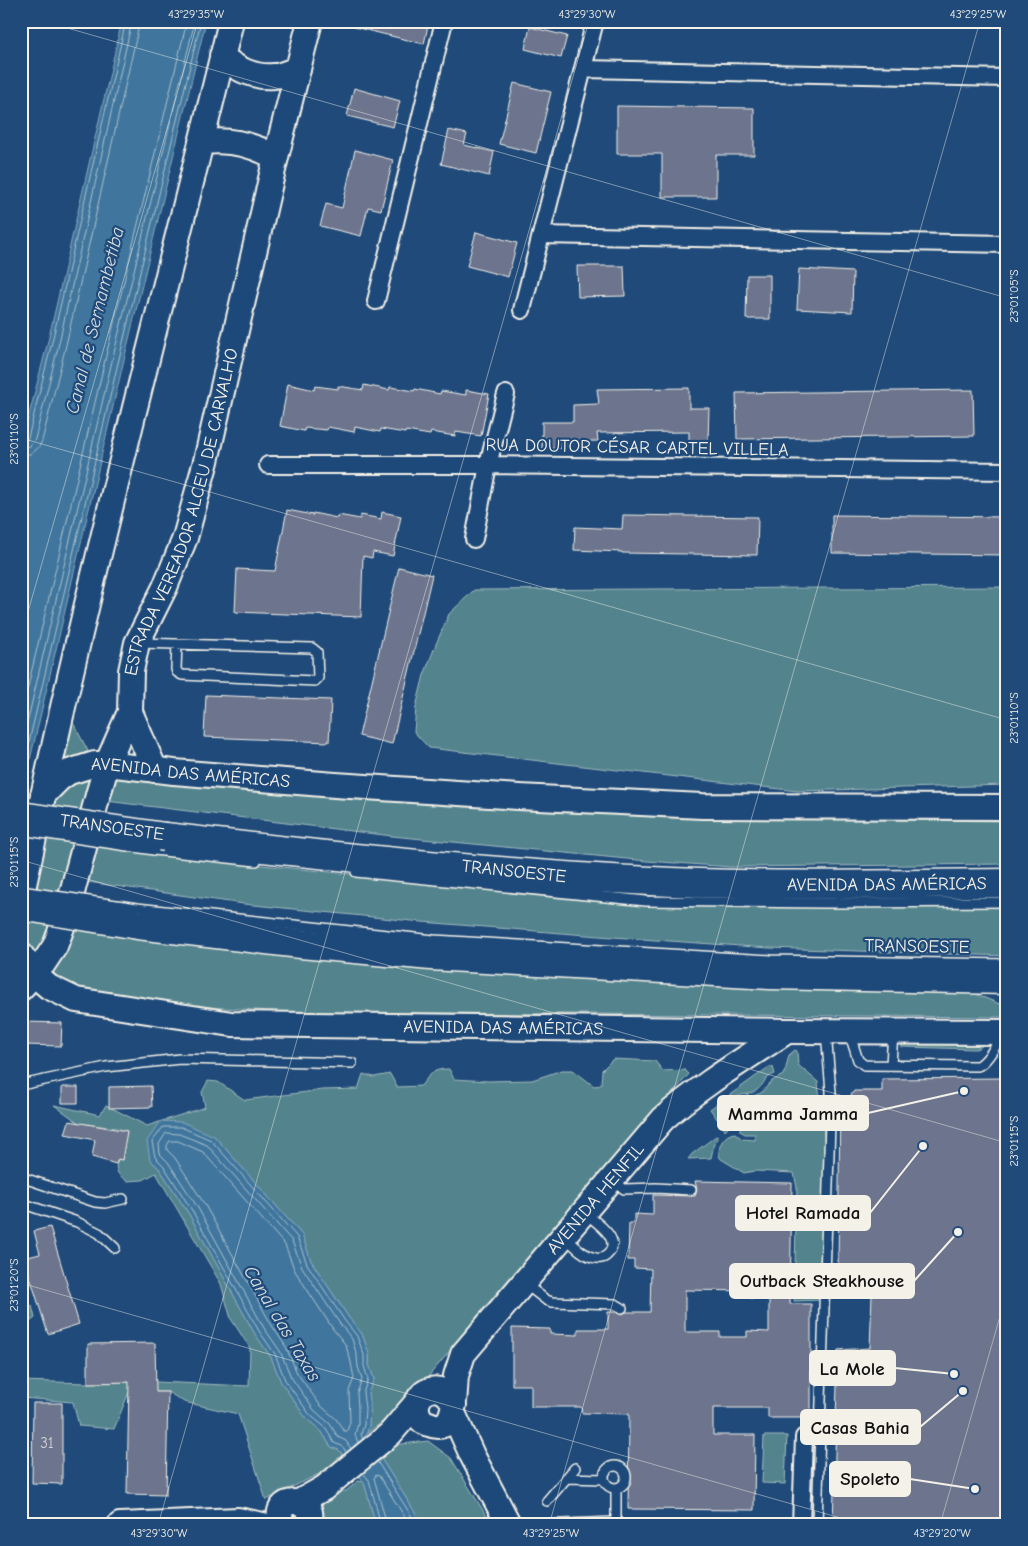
<svg xmlns="http://www.w3.org/2000/svg" width="1028" height="1546" viewBox="0 0 1028 1546" font-family="'Comic Neue',sans-serif">
	<style>
		.green { fill: #52848e; stroke: #a3babb }
		.water { fill: #41769e; stroke: #89a7bc }
		.lines { fill: none; stroke-linecap: round; stroke-linejoin: round }
		.shore { stroke: #acc0ca; stroke-width: 1 }
		.building { fill: #6d758e; stroke: #f4f1e8; fill-rule: evenodd }
		.lane-casing { stroke: #f4f1e8; stroke-width: 12 }
		.street-casing { stroke: #f4f1e8; stroke-width: 20 }
		.secondary-casing { stroke: #f4f1e8; stroke-width: 28 }
		.highway-casing { stroke: #f4f1e8; stroke-width: 31 }
		.lane { stroke: #1f4a7a; stroke-width: 9 }
		.street { stroke: #1f4a7a; stroke-width: 16 }
		.secondary { stroke: #1f4a7a; stroke-width: 24 }
		.highway { stroke: #1f4a7a; stroke-width: 28 }
		.lane-bridge-casing { stroke: #f4f1e8; stroke-width: 12; stroke-linecap: butt }
		.highway-bridge-casing { stroke: #f4f1e8; stroke-width: 31; stroke-linecap: butt }
		.lane-bridge { stroke: #1f4a7a; stroke-width: 9 }
		.highway-bridge { stroke: #1f4a7a; stroke-width: 28 }
		.ticks { fill: none; stroke: #f4f1e8; stroke-width: 1; stroke-opacity: 0.45 }
		.labels { text-anchor: middle; stroke-width: 4.5; stroke-linejoin: round; paint-order: stroke }
		.number-label { font-size: 15px; fill: #d2d2d2 }
		.street-label { font-size: 18px; fill: #f4f1e8; stroke: #1f4a7a }
		.water-label { font-size: 19px; font-style: italic; fill: #d9dfdd; stroke: #1f4a7a }
		.leader { fill: none; stroke: #f4f1e8; stroke-width: 2 }
		.callout-dot { fill: #f4f1e8; stroke: #1f4a7a; stroke-width: 2 }
		.callout { fill: #f4f1e8; stroke: #f4f1e8; stroke-width: 2 }
		.callout-label { font-size: 19px; text-anchor: middle; font-weight: bold; fill: #111 }
		.neatline { fill: none; stroke: #f4f1e8; stroke-width: 2 }
		.ticks-label { font-size: 12px; text-anchor: middle; fill: #f4f1e8 }
	</style>
	<rect width="100%" height="100%" fill="#1f4a7a"/>
	<filter id="ink" filterUnits="userSpaceOnUse"><feTurbulence type="fractalNoise" baseFrequency=".02" numOctaves="2"/><feDisplacementMap in="SourceGraphic" scale="10" xChannelSelector="R" yChannelSelector="G"/><feConvolveMatrix kernelMatrix="1 2 1 2 8 2 1 2 1" color-interpolation-filters="sRGB"/></filter>
	<g filter="url(#ink)">
		<!-- green -->
		<path class="green" d="M1007,587V785L797,791L429,748L414,732L416,707L424,675L436,644L449,614L474,590Z
			M69,715L88,751L59,765Z
			M109,769L183,780L336,798L432,800L731,818L1007,821V864L731,867L647,861L392,836L106,801Z
			M92,770L90,798L59,919L36,962L29,951L23,925L36,867L55,801L64,785Z
			M97,846L154,854L642,904L1007,905V956L769,948L599,936L422,922L244,904L87,882Z
			M77,920L968,991L1007,1007V1017L286,1012L193,1006L77,991L47,975C64,956 73,945 77,920Z
			M906,1042L982,1044V1046L976,1049L901,1047L902,1043Z
			M795,1050L797,1051L798,1065L818,1082L825,1146L821,1300L794,1301L797,1188L794,1173L754,1171L744,1173L721,1159L719,1156C718,1145 724,1134 735,1133L742,1139L755,1140V1134H745L740,1131V1126L744,1119L740,1107L743,1100L761,1093L772,1081L783,1075L786,1068L789,1055Z
			M613,1059L655,1061L663,1071L685,1070L689,1074L401,1408L366,1434L369,1426L370,1408L368,1393L374,1379L369,1365V1354L362,1334L349,1318L311,1261L302,1235L214,1136L150,1160L159,1168L189,1214L255,1334L271,1357L281,1382L306,1418L322,1432L331,1447L339,1449L342,1455L323,1472L266,1500L238,1414L184,1402L168,1392H129L114,1429L79,1426L73,1402L21,1398V1381L88,1383L156,1382L249,1386L250,1348L231,1319L221,1284L156,1173L143,1180L127,1181C117,1174 114,1171 118,1159L122,1160L127,1131L116,1128L79,1123L54,1105L100,1115L106,1105L147,1126L205,1107L202,1092L208,1081L218,1082L245,1100L322,1090L358,1089L363,1074L374,1077L390,1074L397,1087L421,1086C430,1074 432,1069 449,1069L454,1079L488,1081L532,1080L562,1070H573L594,1086L601,1085L602,1070Z
			M769,1067H773L775,1074C762,1079 766,1083 757,1090C744,1100 735,1087 733,1111L726,1110L723,1116V1119L730,1125L725,1130L710,1109Z
			M716,1136L718,1137L714,1144L711,1158L688,1159L692,1154Z
			M21,1306H32L35,1318L21,1329Z
			M764,1436H787L785,1484L762,1483Z
			M428,1441L451,1458L492,1525H423L380,1457L393,1445Z
			M358,1481L364,1482L376,1525H325L318,1518L321,1505L334,1492L346,1491Z"/>
		<!-- water -->
		<path class="water" d="M122,21H206L123,364L21,798V446L48,341Z
			M161,1121L182,1122L214,1136L302,1235L311,1261L349,1318L362,1334L369,1354V1365L374,1379L368,1393L370,1408L369,1426L366,1435L423,1525H376L364,1482L339,1450L331,1447L322,1432L306,1418L281,1382L271,1357L255,1334L189,1214L159,1168L150,1160L147,1141Z"/>
		<g class="lines">
			<!-- shore -->
			<path class="shore" d="M21,442L26,441L28,438L52,342L126,21
				M21,448L30,446L35,439L59,343L132,21
				M21,456C32,455 38,450 42,441L66,345L140,21
				M21,716L105,360L187,21
				M21,749L112,361L195,21
				M21,776L118,363L201,21
				M170,1141H178L203,1152L285,1245L295,1271L333,1329L345,1344L350,1358L354,1378L349,1391L350,1422L347,1431H344L336,1419L320,1405L297,1373L286,1347L271,1324L205,1205L175,1158L167,1150V1146Z
				M351,1449L346,1441L338,1437L330,1424L314,1410L291,1377L280,1351L264,1328L198,1208L168,1162L160,1154L159,1144L166,1133L179,1134L207,1145L292,1241L302,1267L340,1324L352,1339L357,1356L358,1367L362,1379L357,1393L358,1408V1424L355,1434L358,1443
				M347,1453L342,1446L334,1443L326,1428L310,1415L285,1380L275,1354L259,1331L193,1212L163,1165L155,1157L152,1142L163,1127H181L211,1140L297,1237L307,1264L345,1321L357,1336L364,1355V1366L368,1379L363,1393L365,1408L364,1425L361,1434L363,1439
				M377,1461L417,1525
				M363,1473L369,1480L381,1525
				M387,1525L374,1478L376,1475L379,1476L410,1525"/>
		</g>
		<!-- building -->
		<path class="building" d="M354,21H429L424,44L354,27Z
			M530,27L567,36L561,58L525,49Z
			M514,83L551,92L536,153L499,144Z
			M354,88L400,101L393,127L347,116Z
			M617,106L754,108V155H716V197H662V154H617Z
			M449,130L467,134L464,145L494,152L489,176L441,164Z
			M355,150L393,160L381,210L368,207L361,236L320,226L326,204L342,208Z
			M476,232L517,243L508,277L467,266Z
			M577,266H624L625,296L578,297Z
			M799,269L853,272L852,312L797,309Z
			M747,275H770V319H746Z
			M288,384L314,390L315,386L338,389V386L363,390L364,385L389,390L390,387L414,391L415,389L440,394L441,391L466,395V390L489,394L481,436L456,432L455,436L431,432L430,435L406,431L405,433L381,429L380,432L355,427L354,432L328,427L327,430L305,428L304,431L280,426Z
			M689,388V408H709L708,441H689V432L597,433L598,441L566,442V448L542,449V422H573V405L599,404L597,389Z
			M973,390L974,436L737,439L736,393Z
			M287,510L313,515V513L337,518L338,515L360,519L361,515L381,519L382,512L401,516L393,556L373,552L372,558L363,556L361,617L235,612L237,569L275,571Z
			M623,515L758,517L757,555L622,553V552L574,550L575,527L622,529Z
			M832,515L1007,517V555L832,553Z
			M399,567L432,575L392,744L359,736Z
			M206,695L331,700L329,742L204,737Z
			M25,1022L62,1023L61,1046L24,1045Z
			M1007,1078V1525H833L838,1350L870,1348L873,1269L838,1268L840,1105L845,1103L854,1091H882V1079Z
			M151,1086L152,1107L109,1108V1087Z
			M62,1087H78V1103H62Z
			M69,1121L127,1131L122,1160L118,1159L116,1164L92,1157L95,1140L65,1134Z
			M695,1181L792,1183L790,1304H811V1418H768V1408H713V1435H755L754,1510L628,1509L629,1414L582,1413L581,1407H531V1385H512V1328L550,1329V1334L578,1335V1329H608V1312H617L622,1314L626,1312H650L651,1269L634,1268V1260H628L629,1223H634V1214L653,1215V1195L695,1196L697,1190ZM685,1290L750,1291V1298H769V1332L747,1331V1337H720V1332H685Z
			M50,1227L79,1324L48,1334L24,1258L40,1254L34,1231Z
			M155,1343L156,1392H168L166,1495L127,1494L129,1382L88,1383V1344Z
			M33,1403H62V1484L32,1483Z"/>
		<g class="lines">
			<defs>
				<path id="lane" d="M139,643L312,648L317,652L318,678L315,681L182,675L177,672L176,669L177,644
					M154,850L256,861
					M356,872L646,901L826,903L1007,902
					M137,908L434,940L771,960L1007,964
					M849,1032L858,1060L864,1065L978,1066C988,1061 997,1044 1002,1034
					M891,1065L893,1031
					M21,1085L106,1067L180,1059L352,1063
					M21,1177L95,1202L105,1203L123,1199
					M612,1180L624,1189L656,1188L691,1190
					M21,1203L77,1222L99,1233L115,1248
					M564,1236C572,1243 581,1254 592,1257C597,1259 603,1259 607,1255C624,1240 596,1222 585,1213
					M524,1283L546,1300L552,1302L615,1304L622,1308
					M604 1477a11 11 0 1 1 22 0a11 11 0 1 1-22 0Z
					M566,1478L604,1479
					M547,1501L575,1468
					M817,1524L831,1092L826,1032
					M537,1525L616,1522
					M616,1525V1488"/>
				<path id="street" d="M584,69L1007,78
					M541,235L1007,244
					M376,301L444,21
					M522,310L595,21
					M268,465H488L1007,471
					M474,539L488,465L506,394
					M801,1525L804,1437"/>
				<g id="secondary">
					<path d="M222,56C235,69 255,78 274,76C282,76 290,71 298,69"/>
					<path d="M201,143C227,138 253,145 276,157"/>
					<path d="M130,712L155,770"/>
					<path id="s1" d="M43,795L59,779L69,772L95,764H107L174,772L335,785L519,797L702,806L1007,807"/>
					<path d="M21,899C82,604 160,313 231,21"/>
					<path id="s2" d="M21,955L35,975L49,987L76,1000L232,1024L787,1031L1007,1032"/>
					<path id="s3" d="M21,988L43,964L55,946L65,919L98,795L107,764L130,712L131,671L137,643L165,587L185,538L206,461L276,157L310,21"/>
					<path id="s4" d="M454,1405C443,1376 410,1392 418,1414C420,1419 424,1423 429,1424C458,1436 454,1392 456,1376C458,1369 461,1361 463,1354L663,1119C701,1085 745,1059 787,1031"/>
					<path d="M453,1413L472,1455L509,1525"/>
					<path d="M299,1502L324,1488L390,1434L418,1401"/>
					<path d="M120,1525L238,1520L263,1525"/>
					<path d="M283,1525C266,1493 324,1496 307,1525"/>
				</g>
				<g id="highway">
					<path id="s5" d="M165,837C326,856 488,873 651,881C769,887 888,884 1007,883"/>
					<path d="M138,925L301,944L431,956L770,975L1007,980"/>
				</g>
			</defs>
			<!-- lane casing -->
			<use href="#lane" class="lane-casing"/>
			<!-- street casing -->
			<use href="#street" class="street-casing"/>
			<!-- secondary casing -->
			<use href="#secondary" class="secondary-casing"/>
			<!-- highway casing -->
			<use href="#highway" class="highway-casing"/>
			<!-- lane -->
			<use href="#lane" class="lane"/>
			<!-- street -->
			<use href="#street" class="street"/>
			<!-- secondary -->
			<use href="#secondary" class="secondary"/>
			<!-- highway -->
			<use href="#highway" class="highway"/>
			<defs>
				<path id="lane-bridge" d="M21,830L154,850
					M21,891L137,908"/>
				<path id="highway-bridge" d="M21,816L165,837
					M21,906L138,925"/>
			</defs>
			<!-- lane-bridge casing -->
			<use href="#lane-bridge" class="lane-bridge-casing"/>
			<!-- highway-bridge casing -->
			<use href="#highway-bridge" class="highway-bridge-casing"/>
			<!-- lane-bridge -->
			<use href="#lane-bridge" class="lane-bridge"/>
			<!-- highway-bridge -->
			<use href="#highway-bridge" class="highway-bridge"/>
		</g>
	</g>
	<!-- ticks -->
	<path class="ticks" d="M43,21L1007,298M21,438L1007,720M21,636L198,21M21,860L1007,1143M21,1283L865,1525M158,1525L589,21M549,1525L980,21M940,1525L1007,1292"/>
	<g class="labels">
		<!-- number labels -->
		<g class="number-label">
			<text x="47" y="1448">31</text>
		</g>
		<!-- street labels -->
		<g class="street-label">
			<text transform="translate(637 447) rotate(1)" y="6">RUA DOUTOR CÉSAR CARTEL VILLELA</text>
			<text dy="6" stroke="none"><textPath href="#s3" startOffset="509">ESTRADA VEREADOR ALCEU DE CARVALHO</textPath></text>
			<text dy="6" stroke="none"><textPath href="#s1" startOffset="158">AVENIDA DAS AMÉRICAS</textPath></text>
			<text transform="translate(112 827) rotate(8)" y="6">TRANSOESTE</text>
			<text transform="translate(514 871) rotate(6)" y="6">TRANSOESTE</text>
			<text dy="6" stroke="none"><textPath href="#s5" startOffset="724">AVENIDA DAS AMÉRICAS</textPath></text>
			<text transform="translate(917 946) rotate(1)" y="6">TRANSOESTE</text>
			<text dy="6" stroke="none"><textPath href="#s2" startOffset="502">AVENIDA DAS AMÉRICAS</textPath></text>
			<text dy="6" stroke="none"><textPath href="#s4" startOffset="371">AVENIDA HENFIL</textPath></text>
		</g>
		<!-- water labels -->
		<g class="water-label">
			<text transform="translate(94 320) rotate(-76)" y="7">Canal de Sernambetiba</text>
			<text transform="translate(283 1323) rotate(59)" y="7">Canal das Taxas</text>
		</g>
	</g>
	<!-- callouts -->
	<path class="leader" d="M964 1091L868 1113M923 1146L870 1213M958 1232L914 1281M954 1374L895 1368M963 1391L920 1427M975 1489L910 1479"/>
	<g class="callout-dot">
		<circle cx="964" cy="1091" r="5"/>
		<circle cx="923" cy="1146" r="5"/>
		<circle cx="958" cy="1232" r="5"/>
		<circle cx="954" cy="1374" r="5"/>
		<circle cx="963" cy="1391" r="5"/>
		<circle cx="975" cy="1489" r="5"/>
	</g>
	<g class="callout">
		<rect x="718" y="1096" width="150" height="34" rx="5"/>
		<rect x="736" y="1196" width="134" height="34" rx="5"/>
		<rect x="730" y="1264" width="184" height="34" rx="5"/>
		<rect x="810" y="1351" width="85" height="34" rx="5"/>
		<rect x="801" y="1410" width="119" height="34" rx="5"/>
		<rect x="830" y="1462" width="80" height="34" rx="5"/>
	</g>
	<g class="callout-label">
		<text x="793" y="1120">Mamma Jamma</text>
		<text x="803" y="1219">Hotel Ramada</text>
		<text x="822" y="1287">Outback Steakhouse</text>
		<text x="852" y="1375">La Mole</text>
		<text x="860" y="1434">Casas Bahia</text>
		<text x="870" y="1485">Spoleto</text>
	</g>
	<!-- margin -->
	<rect width="1028" height="1546" fill="none" stroke="#1f4a7a" stroke-width="55"/>
	<rect x="28" y="28" width="972" height="1490" class="neatline"/>
	<g class="ticks-label">
		<text x="196" y="18">43°29'35"W</text>
		<text x="587" y="18">43°29'30"W</text>
		<text x="978" y="18">43°29'25"W</text>
		<text transform="translate(1014 296) rotate(-90)" y="4">23°01'05"S</text>
		<text transform="translate(14 439) rotate(-90)" y="4">23°01'10"S</text>
		<text transform="translate(1014 718) rotate(-90)" y="4">23°01'10"S</text>
		<text transform="translate(14 862) rotate(-90)" y="4">23°01'15"S</text>
		<text transform="translate(1014 1141) rotate(-90)" y="4">23°01'15"S</text>
		<text transform="translate(14 1285) rotate(-90)" y="4">23°01'20"S</text>
		<text x="159" y="1537">43°29'30"W</text>
		<text x="551" y="1537">43°29'25"W</text>
		<text x="942" y="1537">43°29'20"W</text>
	</g>
</svg>
